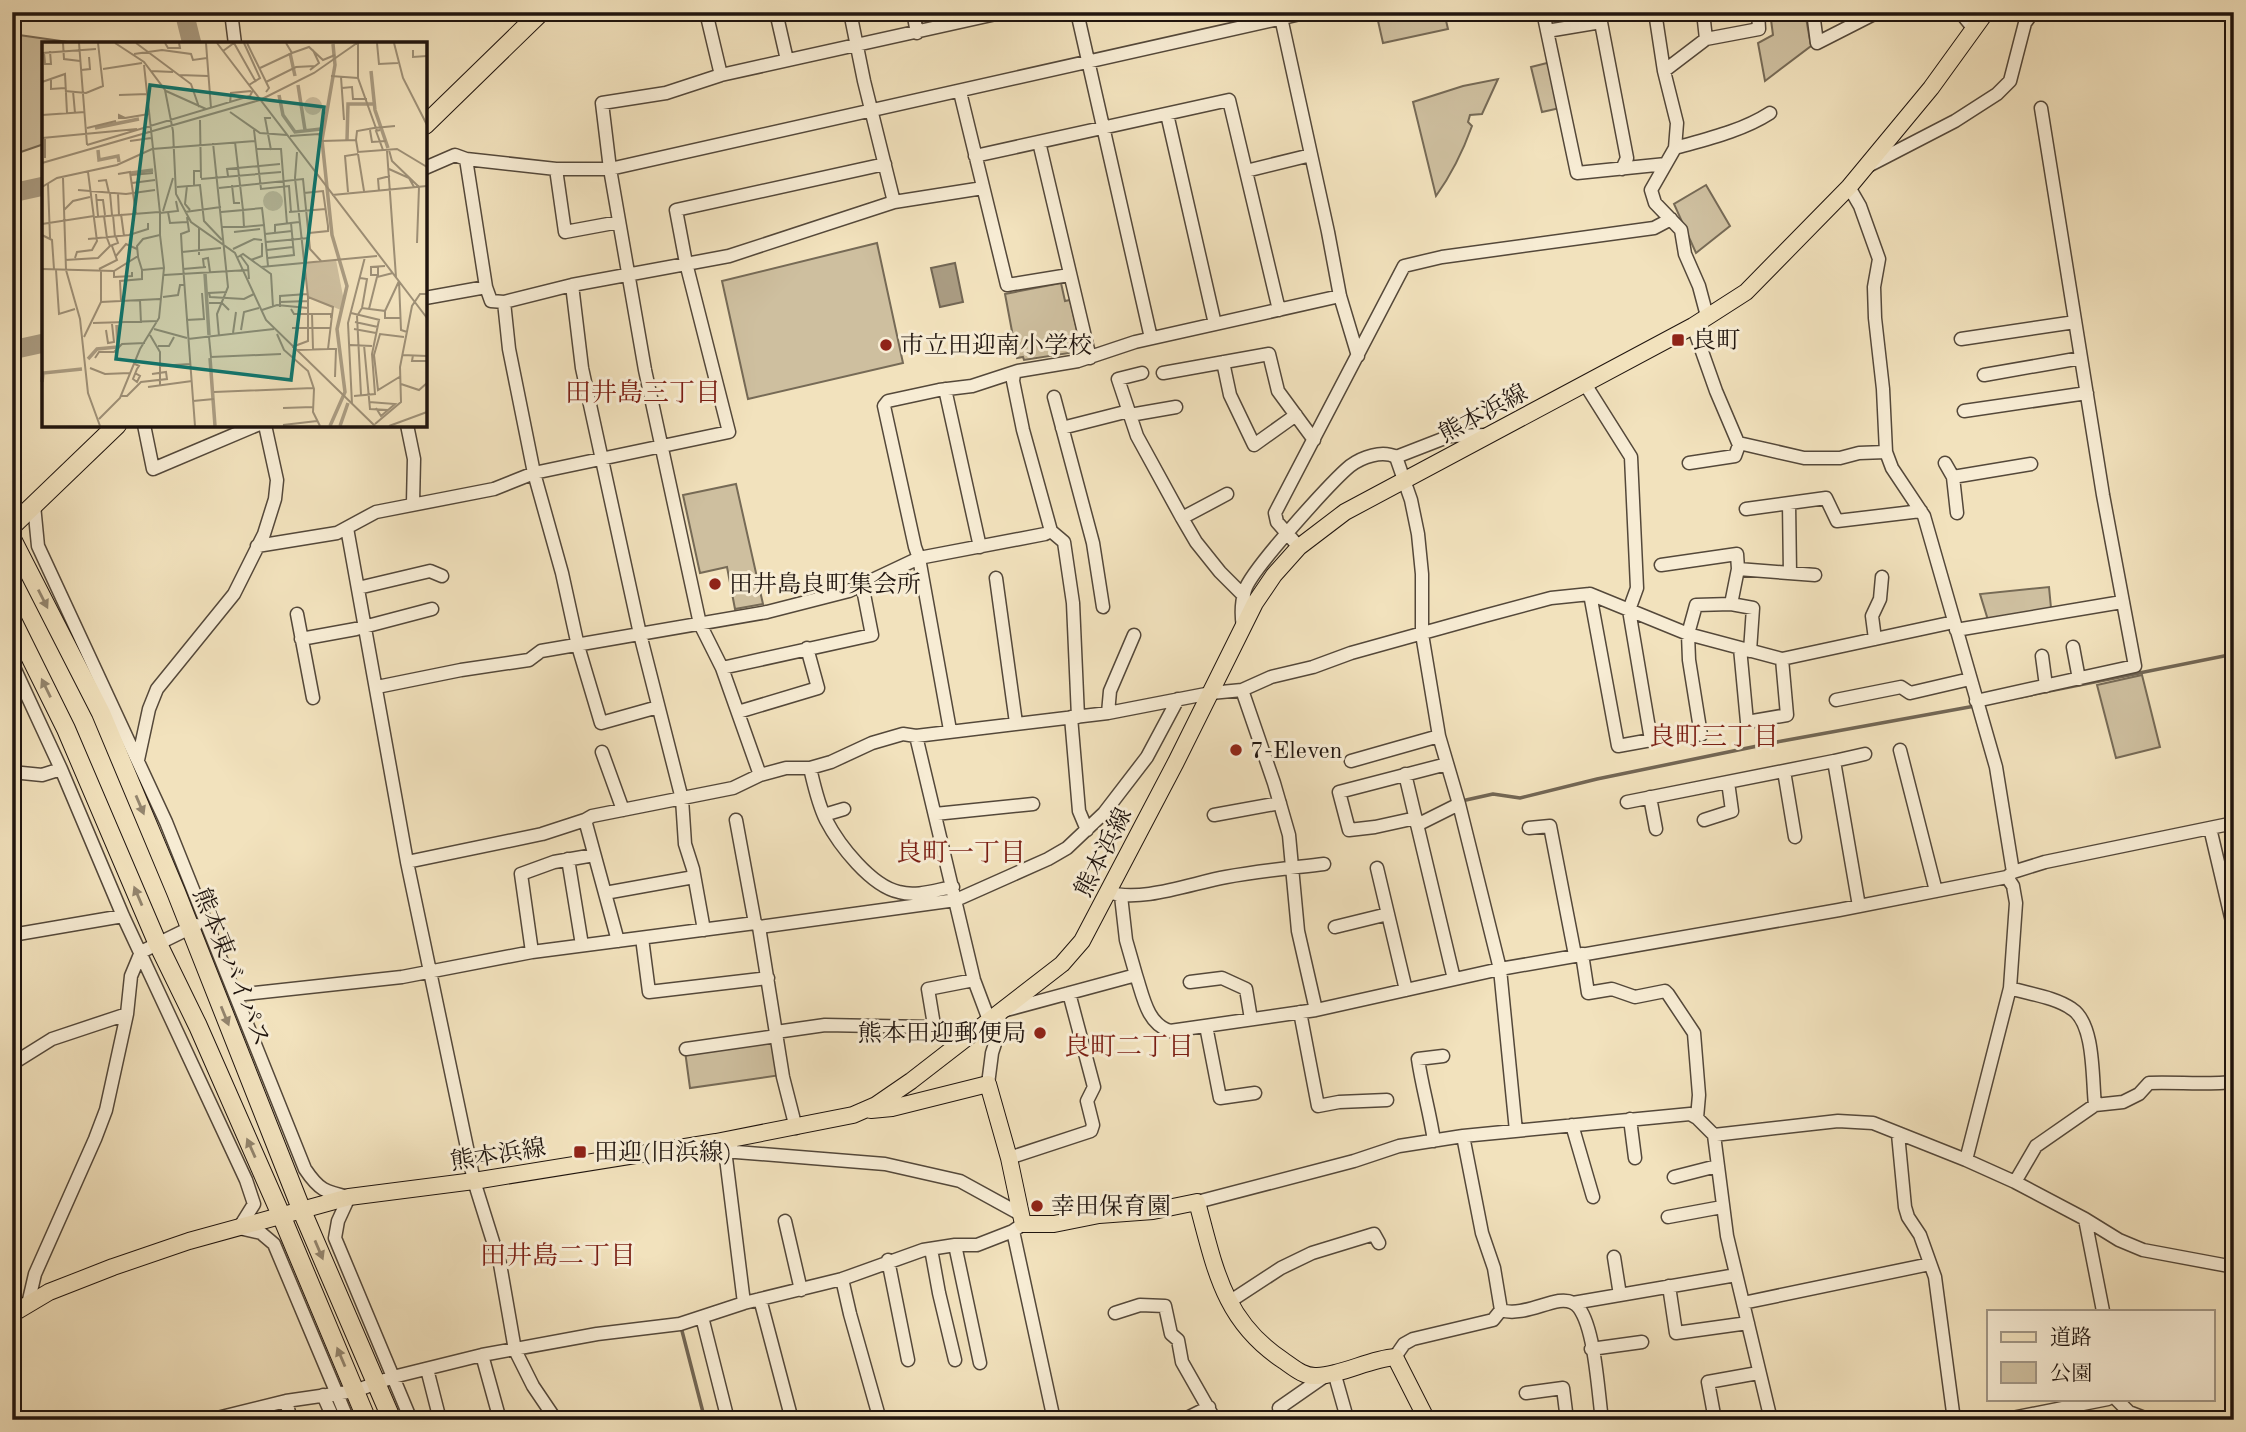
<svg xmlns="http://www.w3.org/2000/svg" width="2246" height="1432" viewBox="0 0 2246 1432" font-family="'Old Standard TT','Noto Serif JP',serif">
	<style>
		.green { fill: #cebf9f; stroke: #766a56; stroke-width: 2 }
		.water { fill: #aa9c82; stroke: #726654; stroke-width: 2 }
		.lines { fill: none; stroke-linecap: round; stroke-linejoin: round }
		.stream { stroke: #726654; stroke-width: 3.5 }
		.river { stroke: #aa9c82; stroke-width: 19 }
		.minor-casing { stroke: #54483a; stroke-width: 15 }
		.major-casing { stroke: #1f140e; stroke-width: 18 }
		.highway-casing { stroke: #1f140e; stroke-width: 20 }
		.minor { stroke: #f7ecd4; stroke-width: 12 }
		.major { stroke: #f2e2bd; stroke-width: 16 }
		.highway { stroke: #f2e2bd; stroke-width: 18 }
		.oneway { fill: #93856e }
		.poi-dot { fill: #8f2418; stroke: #f7ecd4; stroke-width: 2.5 }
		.labels { text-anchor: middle; stroke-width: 6; stroke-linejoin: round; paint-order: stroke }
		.poi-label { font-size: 24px; fill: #1f140e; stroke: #f7ecd4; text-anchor: start }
		.street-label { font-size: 24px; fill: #1f140e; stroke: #f7ecd4 }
		.neighbourhood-label { font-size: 26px; fill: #7a1f14; stroke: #f7ecd4 }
		.inset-river { fill: none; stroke: #aa9c82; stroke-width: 3.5 }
		.inset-road { fill: none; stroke: #9e9077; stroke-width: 2 }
		.view { fill: #0f766e; fill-opacity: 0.15; stroke: #0f766e; stroke-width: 3.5 }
		.inset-edge { fill: none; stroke: #1f140e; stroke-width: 3.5 }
	</style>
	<rect width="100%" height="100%" fill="#f2e2bd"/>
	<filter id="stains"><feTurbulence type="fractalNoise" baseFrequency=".00286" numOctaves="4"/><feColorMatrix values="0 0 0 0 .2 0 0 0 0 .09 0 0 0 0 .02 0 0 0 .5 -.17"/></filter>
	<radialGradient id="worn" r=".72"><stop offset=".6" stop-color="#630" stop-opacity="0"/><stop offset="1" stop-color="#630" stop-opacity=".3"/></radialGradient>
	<!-- green -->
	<path class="green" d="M1376,12H1444L1448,29L1383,43Z
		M1770,12H1805L1811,46L1765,81L1758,43L1773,35Z
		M12,34L82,44H44V144L12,155Z
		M1551,62L1560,108L1542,112L1531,67Z
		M1498,79L1482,114L1470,115L1468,122L1472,126C1463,151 1451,175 1436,196L1413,102L1463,86Z
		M1706,185L1730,226L1696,253L1674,204Z
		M877,243L903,363L748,399L722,281Z
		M1061,283L1065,301L1070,300L1082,351L1024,360L1023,357L1017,358L1005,294Z
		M736,484L763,604L735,609L727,567L700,573L683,495Z
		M2049,587L2051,608L1988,620L1980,594Z
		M2142,675L2160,747L2116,758L2097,685Z
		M775,1038L781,1075L690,1088L685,1051Z"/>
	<!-- water -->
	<path class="water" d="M955,263L963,302L940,307L931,268Z"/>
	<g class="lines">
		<!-- stream -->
		<path class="stream" d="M2020,697L2234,654
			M1466,800L1493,794L1520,798L1597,779L1782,741L1975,706
			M681,1327L705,1420"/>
		<!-- river -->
		<path class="river" d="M184,12L192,44
			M12,193L44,186
			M12,350L44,343"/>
		<defs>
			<path id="minor" d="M231,12L235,44
				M706,12L721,75
				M776,12L787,60
				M850,12L864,81L894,202
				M913,12L917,33
				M1077,12L1151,338
				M1543,12L1577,173L1666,164
				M1599,12L1627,158L1622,169
				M1655,12L1664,71L1677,123L1675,148L1651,190L1655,203L1681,230L1685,254L1699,286L1707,316
				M1813,12L1817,43L1872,15V12
				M1960,12L1974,29
				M1280,13L1328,232L1340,296L1358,356
				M1547,31L1601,22
				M1706,39L1759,29L1758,12
				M1664,71L1706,39L1703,12
				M960,92L1007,285L1069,275
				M1167,114L1215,324
				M1039,142L1090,358
				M1675,148C1707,139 1742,131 1770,113
				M975,156L1229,100L1279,310
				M466,159L486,287
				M1870,165L1955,121L1997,94L2010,81L2025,23L2033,12
				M425,168L455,155L466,159L556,169H610L1309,12
				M556,169L565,232L619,222
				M1246,171L1311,155
				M1849,187L1860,206L1879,259L1874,287L1875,318L1883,389L1886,452L1892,468L1924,516L1996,767L2013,872
				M572,285L582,368L640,634L682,799L685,844L693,869L704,930
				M425,298L486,287L491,301L504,302L572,285L729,256L894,202L983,188
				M504,302L509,349L534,473L562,573L578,646L601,723L658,707
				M1693,326L1716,391L1739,445L1743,444L1804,458H1840L1859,453L1886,452
				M1961,339L2075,322
				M1223,362L1230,395L1254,445L1296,415
				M1018,371L972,386L939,390L888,401L884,406L915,547L919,558L1045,534L1051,531L1023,430L1013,381L1014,374L1018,371L1078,361L1135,342L1340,296
				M1142,373L1118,379L1137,436L1182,518L1196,542L1220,572L1244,596
				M1163,373L1269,354L1278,391L1314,440
				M1984,375L2081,358
				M1585,384L1631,457L1637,588L1629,610L1651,740L1618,746L1590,594
				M945,389L980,547
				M1054,397L1093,543L1103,607
				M1964,411L2087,393
				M1130,415L1176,407
				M144,425L153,469L257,425
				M407,425L414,459L413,503
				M1062,428L1129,411
				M1396,457L1411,500L1418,534L1422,574V634L1439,736L1459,804L1500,969L1516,1131
				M1689,463L1735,456L1739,445
				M1945,463L1953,477L1957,513
				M1953,477L2031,464
				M1789,503L1790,573
				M34,505L38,546L166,822L305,1169C319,1190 325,1192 349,1197L338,1221L335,1238L411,1420
				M1746,509L1826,498L1837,521L1921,511
				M1182,518L1227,494
				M347,528L407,862L474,1181L500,1264L515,1350L533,1386L556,1420
				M1051,531L1064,542L1073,603L1078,717
				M257,546L337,533L376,512L494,489L534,473L729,432L686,263L676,210L885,164
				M1299,547L1277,522L1275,513L1404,266L1442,257L1654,228L1671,219
				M1661,565L1737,554L1738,569L1815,575
				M996,578L1016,723
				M358,588L430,571L442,576
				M1731,604L1753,608L1750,651
				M297,614L313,698
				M1243,627C1241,615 1241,603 1245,590C1251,570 1332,481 1350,466C1362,457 1382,450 1396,457L1450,436L1488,435
				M1956,630L2122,602
				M301,639L356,629L432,609
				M1875,639L1872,616L1880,599L1882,577
				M2073,647L2079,679
				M1740,648L1747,722L1787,715L1782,659
				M2042,656L2046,686
				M12,663L61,769L123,916L246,1180L254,1204L239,1228L261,1233L274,1244L348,1420
				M722,668L872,635L862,584
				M377,687L461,670L529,660L541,651L767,612L849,591L919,558L950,730
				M1242,690L1274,783L1289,835L1298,931L1316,1010
				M1836,700L1901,687L1910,693L1970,679
				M1976,701L2135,666L2103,495L2041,108
				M738,712L818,688L807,648
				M1108,713L1110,691L1134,635
				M1071,717L1079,811L1087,830
				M1701,735L1689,660L1688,634L1696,605L1731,604L1738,569
				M916,736L974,980L989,1020
				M1900,750L1936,891
				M602,752L623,810
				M138,760L149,709L157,689L234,594L264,534L275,499L277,480L265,425
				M1351,761L1439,736
				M1834,761L1865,754
				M810,768C814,785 818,804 826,820C839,845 871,886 899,892C916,897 936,890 953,887
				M1784,771L1795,837
				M12,772L42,775L61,769
				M1405,774L1454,979
				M760,775L722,668L700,624L645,370L610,169L602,103L666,93L721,75L1005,12
				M1650,797L1656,829
				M1627,802L1834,761L1859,906
				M935,814L1033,804
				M824,815L844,809
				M1214,815L1280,803
				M1416,818L1375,827L1349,830L1339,792L1447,764
				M585,820L618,941
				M736,820L755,923
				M1704,820L1732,811L1728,782
				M1417,825L1459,804
				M1529,828L1550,826L1575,955
				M2210,828L2234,930
				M568,859L582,945
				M407,862L542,834L585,820L592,816L733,788L760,775L786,768H810L831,762L872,743L903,734L916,736L1108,713L1211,693L1242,690L1271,677L1313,667L1351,653L1484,616L1551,598L1590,594L1688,634L1782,659L1954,622
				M1377,868L1406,990
				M1108,892C1141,903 1192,883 1226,877C1258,871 1291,868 1324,864
				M605,893L694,877
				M1121,896L1126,940L1136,975
				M1335,927L1388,914
				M12,935L123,916
				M642,938L649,992L768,978
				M532,952L521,874L554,862L594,855
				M1582,954L1588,993L1612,989L1635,997L1665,991L1668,994L1694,1033L1699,1095L1697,1118
				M1190,982L1222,978L1246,989L1251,1019
				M2010,988C2029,994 2055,997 2072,1009C2095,1024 2092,1079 2095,1105
				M236,995L402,977L532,952L755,923L759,927
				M1300,1012L1318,1106L1339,1102L1387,1100
				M1206,1026L1220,1098L1255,1093
				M776,1032L825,1025L927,1027L934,1025L928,989L974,980
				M686,1049L777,1036
				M12,1064L52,1039L127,1014
				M988,1084L992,1053L1000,1028L999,1012L1136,975C1143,996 1147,1024 1170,1031L1316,1010L1500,969L1839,910L2007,877L2013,872L2045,862L2234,823
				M1630,1119L1635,1158
				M1572,1125L1593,1197
				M796,1128L783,1077L759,927L956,900L1048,859L1067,848L1104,813L1147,757L1178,699
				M1898,1134L1905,1207L1908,1217L1920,1235L1935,1277L1954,1420
				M1714,1135L1838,1121L1873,1123L1966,1160L2015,1182L2085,1219L2119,1240L2143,1250L2234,1267
				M1434,1141C1430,1113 1422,1087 1418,1059L1443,1056
				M716,1142L725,1150L736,1152L885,1164L960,1181L1020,1214
				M725,1150L744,1303
				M1009,1158L1091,1131L1093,1125L1087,1101L1094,1087L1069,993
				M1966,1160L2010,988L2016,903L2013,886L2007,877
				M1674,1177L1717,1166
				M2015,1182L2036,1146L2095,1105L2123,1102L2139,1094L2149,1083C2178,1082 2205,1085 2234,1082
				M1197,1202L1354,1161L1399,1146L1463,1136L1690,1114L1697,1118L1714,1135L1727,1236L1771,1420
				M1668,1217L1722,1207
				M2085,1219L2103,1311
				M785,1221L801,1290
				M1013,1231L1054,1420
				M955,1245L980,1363
				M931,1249L939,1293L955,1360
				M1614,1257L1620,1295
				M888,1260L908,1360
				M842,1279L850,1314L880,1420
				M1669,1286L1676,1333L1748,1323
				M760,1299L792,1420
				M1229,1302L1281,1268L1312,1253L1374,1234L1379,1243
				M1573,1303L1736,1275
				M1743,1303L1930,1264
				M28,1304L35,1274L95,1139L106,1110L127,1014L131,976L141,952L196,925
				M1501,1310C1519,1316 1541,1304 1559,1301C1567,1300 1574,1301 1579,1308C1595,1330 1598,1391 1602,1420
				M1115,1313L1140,1305L1165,1306L1171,1334L1178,1340L1182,1362L1215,1420
				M702,1317L728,1420
				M1591,1349L1642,1342
				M482,1355L500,1420
				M1395,1357L1404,1344L1413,1339L1493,1320L1501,1310L1494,1268L1482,1233L1463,1136
				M427,1369L440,1420
				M1334,1372L1345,1411L1340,1420
				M1526,1393L1563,1388L1567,1420
				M323,1395L334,1420
				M2116,1399L2129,1412L2150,1420
				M286,1401L291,1420
				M1279,1408L1325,1376
				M209,1420L286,1401L355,1391L393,1377L482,1355L597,1334L680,1324L744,1303L842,1279L923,1250L955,1245H977L1013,1231L1023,1224
				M1183,1420L1209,1407
				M1715,1420L1708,1382L1758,1373
				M2002,1420L2108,1399"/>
			<path id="major" d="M871,1110L892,1108L988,1084L1009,1158L1023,1224H1054L1099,1215L1153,1211L1197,1202C1215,1268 1223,1321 1284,1361C1294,1368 1304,1377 1317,1376C1343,1375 1369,1359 1395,1357L1427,1420
				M12,1314L49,1292L113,1267L189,1241L349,1197L474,1181L716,1142L853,1115L876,1105L911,1081L1062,964L1082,941L1176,762L1255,603L1274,575L1299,547L1345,512L1693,326L1746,292L1849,187L1931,88L1986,12"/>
			<path id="highway" d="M425,125L541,12
				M12,526L117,425
				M12,539L101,713L176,892L302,1211L392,1420
				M12,620L66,729L157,942L198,1026L281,1215L367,1420"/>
		</defs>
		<!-- minor casing -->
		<use href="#minor" class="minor-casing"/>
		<!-- major casing -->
		<use href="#major" class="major-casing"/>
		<!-- highway casing -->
		<use href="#highway" class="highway-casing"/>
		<!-- minor -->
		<use href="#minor" class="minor"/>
		<!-- major -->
		<use href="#major" class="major"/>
		<!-- highway -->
		<use href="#highway" class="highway"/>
	</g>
	<!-- one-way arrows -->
	<defs><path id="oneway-solid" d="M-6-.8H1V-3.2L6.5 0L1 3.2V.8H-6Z" transform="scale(1.75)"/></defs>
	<g class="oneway">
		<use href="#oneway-solid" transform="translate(43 599) rotate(63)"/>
		<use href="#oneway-solid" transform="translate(46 688) rotate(-116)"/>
		<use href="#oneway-solid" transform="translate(140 805) rotate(67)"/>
		<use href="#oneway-solid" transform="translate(138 896) rotate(-113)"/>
		<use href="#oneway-solid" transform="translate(225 1016) rotate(68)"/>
		<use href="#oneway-solid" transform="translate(251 1148) rotate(-114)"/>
		<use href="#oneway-solid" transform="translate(319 1250) rotate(67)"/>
		<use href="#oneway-solid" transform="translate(341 1357) rotate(-113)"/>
	</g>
	<!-- markers -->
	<g class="poi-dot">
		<rect x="1671" y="333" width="14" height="14" rx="3.5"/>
		<circle cx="886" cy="345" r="7"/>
		<circle cx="715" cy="584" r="7"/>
		<circle cx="1236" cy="750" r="7"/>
		<circle cx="1040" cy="1033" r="7"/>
		<rect x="573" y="1145" width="14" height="14" rx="3.5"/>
		<circle cx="1037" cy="1206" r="7"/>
	</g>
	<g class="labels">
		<!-- poi labels -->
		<g class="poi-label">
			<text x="1692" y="348">良町</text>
			<text x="900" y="353">市立田迎南小学校</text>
			<text x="729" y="592">田井島良町集会所</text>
			<text x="1250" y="758">7-Eleven</text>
			<text x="1026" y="1041" text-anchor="end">熊本田迎郵便局</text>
			<text x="594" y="1160">田迎(旧浜線)</text>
			<text x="1051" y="1214">幸田保育園</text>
		</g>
		<!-- street labels -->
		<g class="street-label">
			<text transform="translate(1483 413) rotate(-28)" y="8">熊本浜線</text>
			<text transform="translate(1103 852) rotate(-63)" y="8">熊本浜線</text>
			<text transform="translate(232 967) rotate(68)" y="8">熊本東バイパス</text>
			<text transform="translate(498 1154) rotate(-9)" y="8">熊本浜線</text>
		</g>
		<!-- neighbourhood labels -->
		<g class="neighbourhood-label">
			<text x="643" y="401">田井島三丁目</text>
			<text x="1714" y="745">良町三丁目</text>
			<text x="961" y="861">良町一丁目</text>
			<text x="1129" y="1055">良町二丁目</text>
			<text x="558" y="1264">田井島二丁目</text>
		</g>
	</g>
	<!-- overview -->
	<g transform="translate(42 42)">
		<rect width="385" height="385" fill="#f2e2bd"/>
		<path d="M262 64a9 9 0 1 1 18 0a9 9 0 1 1-18 0ZM221 159a10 10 0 1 1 20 0a10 10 0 1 1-20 0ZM294,218L302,259L299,268L266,255L263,221Z" fill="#cebf9f"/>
		<path class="inset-river" d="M248,11L253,34M329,29L333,68L346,106M256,43L263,88M237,53L241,73L253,90L279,87M53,86L97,77M305,98L306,62H331M56,108L57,118L76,114L77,120M89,131L111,128M163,232L167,293M168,316L173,384M46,317L55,307L76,305L75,283M0,340L1,331L40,327M288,384L303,350L295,287L305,244L290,193L280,98L293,23L291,2M298,384L306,361"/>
		<path class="inset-road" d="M21,1L22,17L38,19M37,1L45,103M73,1L102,20L123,48L131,89L134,152L149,180L193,211L224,278L333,384M94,1L149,42L157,65M123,1L126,6H138L137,1M164,1L169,66M175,1L385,276M202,1L218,36L207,43M205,1L227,46L224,50M244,1L250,11L267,5L281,18L293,13M316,1V36L335,89M335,1L337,22L356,21M352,1L361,36L385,83M371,8V15L385,14M181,9L192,1L214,40M2,10L3,22H9L8,9M0,11L54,7M92,12L120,8L149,12L151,18L165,16M102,23L118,171M218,26L250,11M61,27L100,21M39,28L48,27L47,15M268,28L277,21L271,8M109,29L131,30M137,33L166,34M289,34L316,36M299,35L302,78M9,38V47L23,46M0,40L23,32L25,71M224,40L254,25L273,24M300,46L310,45L311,57H325M23,49L44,51L61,44L56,1M31,49L33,71M124,49L164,67M77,53L106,52M188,61L189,51L209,49M188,70L218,91L245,93M0,73L43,70M83,76L77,73V76H83L107,72M158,78L159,136M45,86L74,79M332,86L353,84M212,88L219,147L247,144L249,170M328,88L330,100L344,99M338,88L334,89L341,108M248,94L277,92L280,99L314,98L315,89L332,86M3,95V116M0,96L95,87M314,98L316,110L355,107L385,125M88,99L109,96M171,101L186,245L175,272L177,294M45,103L208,54L211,48M215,107H239L245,182M229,108L223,76H229M347,108L350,119L377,145L375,201M345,109L354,235M255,110L253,136L266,255L291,265L286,307L255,308M316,112L322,149M0,121L218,58L272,31L315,1M347,127L367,136L372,145M76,132L88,130L94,172M89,133L111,131M186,134L185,127L238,122M21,136L24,228M159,137L239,130M56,139L64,138L67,151M90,141L113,138M6,142L8,196M190,143L192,161H198M145,144L143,162L148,168M152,144V129H158M0,145L15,136L75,123L110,107L213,99M135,145L158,143L162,179L180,198M177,146L261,137L268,207L279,219M36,148L84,152L113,148M337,149L336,137L348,134M306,150L303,114L316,112M68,151L70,173M262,151L281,149L286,184V189L267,191M54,152L56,174M76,152L77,173M290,153L385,144M55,158H61L63,173M22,168L31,159L48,155M121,169L131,136M126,170L128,181L145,180M143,170L179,165M179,170L201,168L193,100M247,170L284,167M79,172L82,194M71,173L73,195M62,174L65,196M53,175L117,170M145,175L147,189L139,192L140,210L153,384M0,182L52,174M222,183L220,166L201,168L202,185L222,183L226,224M179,185H202M157,186V213M192,190L218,187M233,191V183L257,180M223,192L250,189M0,193L10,198L12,227M65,196L68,204L76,201L74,195M46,197L87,193L106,187V181M224,200L267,196M191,207L212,197L220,198M225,208L251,205M140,210L179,206M198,213L206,224L207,237M74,214L84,202L95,207M96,215L100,228L122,226M196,215L201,212L229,232L231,265M33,216L35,210L50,208L55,199L46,130M226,216L252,213L249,181M23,218L56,216L68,204M209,218L220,214V201M162,225L161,217L166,216L168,230M219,225L335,214M336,225V233H329V225L343,224M0,227L72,229L96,214L95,204L101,197L118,193V171L136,169L134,159M57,227L75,218L70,204M141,227L164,225M14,228L17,272L33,267M24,228L38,277L46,351L58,384M72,229V235L90,234V230M122,233L206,228M318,236L325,237L320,266M185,250L167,251L168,255L202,257L212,252M121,255L136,253L138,243H142M98,258L99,281M79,259L78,239L100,237V228M59,260L118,257M238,260L266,259M167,261H180L187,268M238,265V254L265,252M249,267L252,272H289V276M327,267L335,235L351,231M220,268L235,263L266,266M343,269L357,239L359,288L365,290M309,271L338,278M270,272L271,307M144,278L162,277L160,251M313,280L336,285M51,281L116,279M250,286H288M112,287L145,296M312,287L334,291M64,288L66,301L72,300L70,282M199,288L202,270L217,266M191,291L194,270M235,292L242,308L266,329L272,347L271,370L278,384M108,293L118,310V343M42,295L59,260V228M167,295L169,315L239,312M146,297L232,287M308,303L330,304M322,303L328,367L346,368M116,304H127L132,295M250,305L266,299V255M286,307H294L293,335M360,313L385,314M371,313L370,319H385M53,316L57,310H72L80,302L103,301M117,324L148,322M48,326L63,332L88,331M93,331L98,334L95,340L91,337L95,327L97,324L93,322M359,334L336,348L332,313L338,292L362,295M359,342L377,348L385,341M106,345L150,339M172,350L271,346M319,353L315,274L320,266L343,269V276H358M79,354H85L99,340L125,337L124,330L110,332M312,354L333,352L330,312L337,278M151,359L172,357M327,360L353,362L339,374L334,366M310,362L306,281L323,215M241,366L271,365M57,377L78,356L98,307L117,276L122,226L118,193M333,382L359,360L358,325L370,264L378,252H385M241,383L275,379M347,384L385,370"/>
		<path class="view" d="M108,43L282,65L249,338L74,317Z"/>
		<rect width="385" height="385" class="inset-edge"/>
	</g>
	<!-- margin -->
	<rect width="2246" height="1432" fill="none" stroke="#f2e2bd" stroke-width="42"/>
	<rect x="14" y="14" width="2218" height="1404" fill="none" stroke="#1f140e" stroke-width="3.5"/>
	<rect x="21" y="21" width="2204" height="1390" fill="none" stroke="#1f140e" stroke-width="2"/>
	<!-- legend -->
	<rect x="1987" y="1310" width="228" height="91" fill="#f7ecd4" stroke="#a19685" stroke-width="2"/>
	<rect x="2001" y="1332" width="35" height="10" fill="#f2e2bd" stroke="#a19685" stroke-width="2"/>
	<text x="2050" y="1344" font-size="21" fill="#1f140e">道路</text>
	<rect x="2001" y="1362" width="35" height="21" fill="#cebf9f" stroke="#a19685" stroke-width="2"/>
	<text x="2050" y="1380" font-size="21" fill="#1f140e">公園</text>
	<rect width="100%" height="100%" filter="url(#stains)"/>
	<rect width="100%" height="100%" fill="url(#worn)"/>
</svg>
